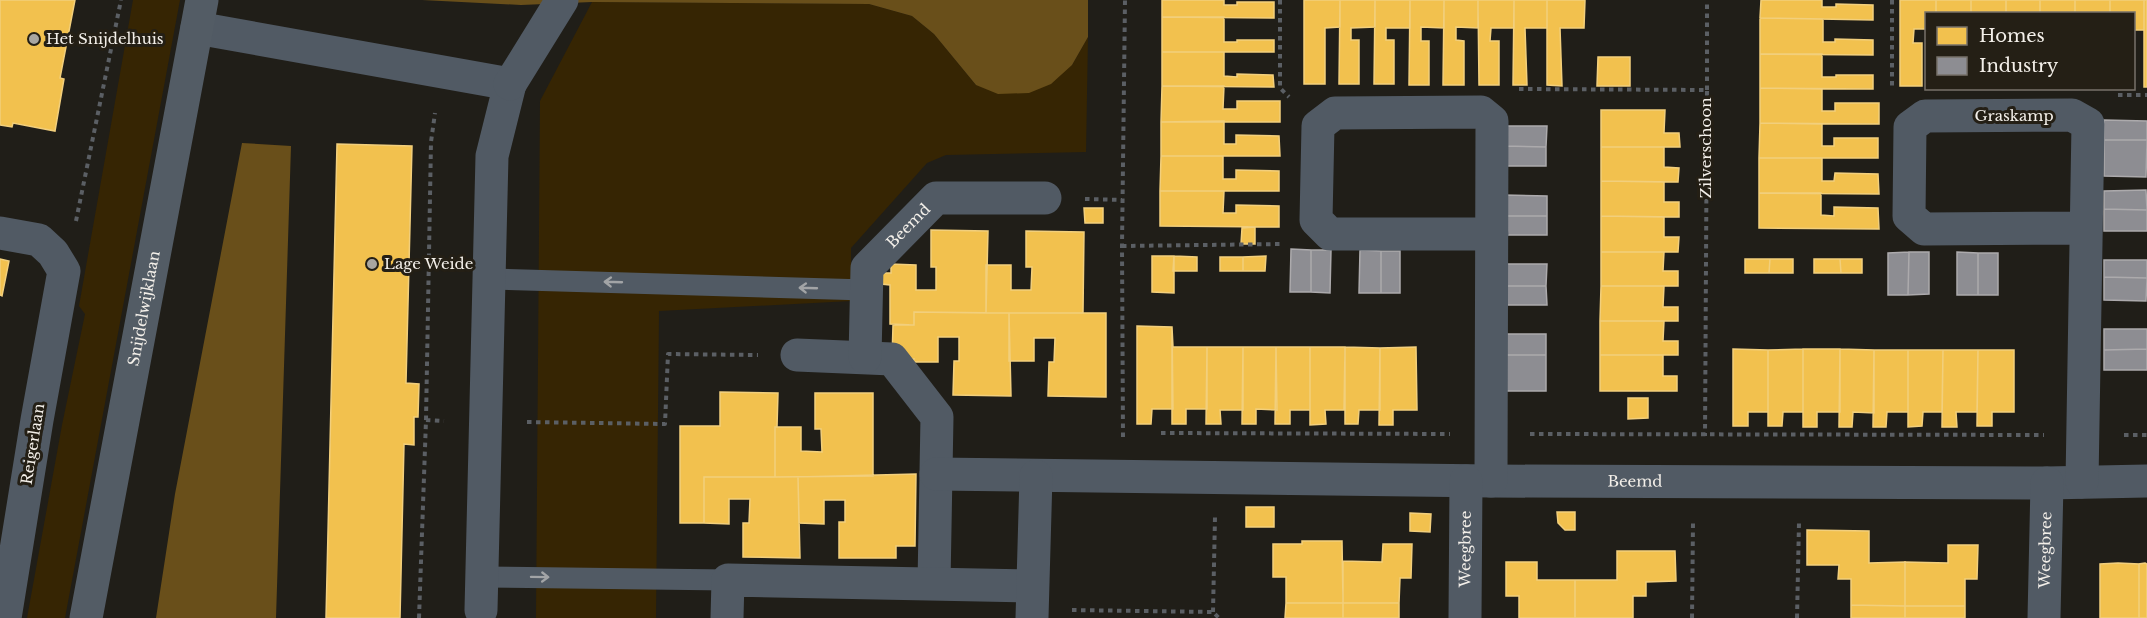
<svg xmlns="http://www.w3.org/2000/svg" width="2147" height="618" viewBox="0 0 2147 618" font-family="'Libre Baskerville',serif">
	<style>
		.green { fill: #362503 }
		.water { fill: #694f1a }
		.homes { fill: #f2c14e; stroke: #f2cf7c; stroke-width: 1.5 }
		.industry { fill: #8d8d92; stroke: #acaaac; stroke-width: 1.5 }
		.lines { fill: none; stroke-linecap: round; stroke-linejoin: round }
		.path { stroke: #5b5f64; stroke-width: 4; stroke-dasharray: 4.5 4.5; stroke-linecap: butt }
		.lane { stroke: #515a64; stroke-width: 21 }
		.street { stroke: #515a64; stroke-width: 33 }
		.secondary { stroke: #535c65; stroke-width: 33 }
		.oneway { stroke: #a2a4a6 }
		.poi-dot { fill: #a9a6a0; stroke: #241f15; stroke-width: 2 }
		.labels { text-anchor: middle; stroke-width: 6; stroke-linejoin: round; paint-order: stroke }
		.poi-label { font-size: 15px; fill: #f3efe9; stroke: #241f15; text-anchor: start }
		.street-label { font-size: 15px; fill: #f3efe9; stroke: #241f15 }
	</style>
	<rect width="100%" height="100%" fill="#201e18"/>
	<!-- green -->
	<path class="green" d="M133,0H180L65,618H27L62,425L85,314L79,306Z
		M592,2L869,4L912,16L934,34L976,85L1072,65L1088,37L1086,152L946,155L927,163L851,248V301L659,311L656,618H536L540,101Z"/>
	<!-- water -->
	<path class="water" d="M422,0H1088V37L1072,65L1051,84L1029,93L998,94L976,85L934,34L912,16L869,4L592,2L521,5Z
		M242,143L291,146L276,618H156L175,494Z"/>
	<!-- homes -->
	<path class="homes" d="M0,0H75L60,78L64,79L55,131L13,123L12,127L0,125Z
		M1162,0H1224V5H1237V2H1274V18L1162,17Z
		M1304,0H1340V27L1325,28V84H1304Z
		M1340,0H1375V27L1351,28V40H1359V84H1339Z
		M1375,0H1410V28H1386V40H1394V84H1374Z
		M1410,0H1444V28L1421,27V41H1429V85H1409Z
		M1444,0H1478V28L1456,27V40L1464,41V85H1443Z
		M1478,0H1514V28H1491L1490,41H1499V85H1479Z
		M1514,0H1547V28H1525L1527,85H1513Z
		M1547,0H1585L1584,28H1560L1562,86L1547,85Z
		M1761,0H1822V7H1836V4L1873,5V20L1760,18Z
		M1900,0H1936V14H1926V29H1914L1913,43H1922V86H1900Z
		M1936,0H1971V14H1936Z
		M1971,0H2006V14H1971Z
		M2006,0H2040V14H2006Z
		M2040,0H2075V14H2040Z
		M2075,0H2110V14H2075Z
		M2110,0H2144V30H2134V14H2110Z
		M2144,0H2147V87H2144Z
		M1162,17H1224V42H1237V40H1274V52H1162Z
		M1760,18L1823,19V42H1835V39L1873,40V55L1760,54Z
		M1162,52H1224V76L1237,77V74L1273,75L1274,87L1162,86Z
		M1760,54H1822V77H1836V75H1873V89L1760,88Z
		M1598,57H1630V86H1597Z
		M1162,86H1224L1223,109H1237V101H1280V122H1161Z
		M1760,88L1822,89V111H1835V103H1879V124L1760,123Z
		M1601,110H1665L1664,133H1679L1680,147H1601Z
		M1224,121V144H1236V135L1279,136L1280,156H1161V122Z
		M1760,123L1822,124V146H1834V138H1878V158H1759Z
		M337,144L412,146L406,383L419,384L418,417H414V445L404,444L400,618H326Z
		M1601,147H1664V167L1679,168L1678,182L1601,181Z
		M1161,156H1223V179H1236V170L1279,171V191H1160Z
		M1759,158H1822V181H1834L1835,173L1878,174L1879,194L1759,193Z
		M1601,181L1664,182V202H1679V217L1601,216Z
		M1160,191H1224L1223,213H1236V205L1279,206V227L1160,226Z
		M1759,193H1821V215L1834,216V207L1878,208L1879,229L1759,228Z
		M1084,208H1103V223H1085Z
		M1601,216L1664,217V237H1679L1678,252H1601Z
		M1255,227V244H1241L1242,228Z
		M931,230L988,231L986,313L914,312V325L890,324V285L881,284V273H891V264L916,265V290H936V267H931Z
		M1026,231L1084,232L1083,313H986V265H1011V290H1031L1032,267H1026Z
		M1601,252H1664L1663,271H1678V286H1601Z
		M1152,256H1174V293L1152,292Z
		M1174,256L1197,257V271H1173Z
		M1266,256L1265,271H1243V257Z
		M1220,257H1243V271H1220Z
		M0,259L9,261L2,296L0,295Z
		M1745,259H1770L1769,273H1745Z
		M1770,259H1793V273H1769Z
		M1814,259H1840L1841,273H1814Z
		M1840,259H1862V273H1841Z
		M1601,286H1664L1663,307H1678V321H1600Z
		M914,312L1009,313L1011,396L953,395L954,361H959V337H938V362H913L914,359H892L893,325H914Z
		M1009,313H1106V397L1048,396L1049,362H1054L1055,338H1034V361H1009Z
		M1600,321H1664L1663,341H1678V355H1600Z
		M1137,326L1172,327L1173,409H1152L1151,424H1137Z
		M1172,327L1173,347H1207V409H1186V424H1172Z
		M1207,347H1243V410H1220L1221,424H1206Z
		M1243,347H1276L1277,410L1256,409V424H1242Z
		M1276,347H1310V410H1290V424H1275Z
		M1310,347H1345L1344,410H1325L1326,424L1310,425Z
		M1345,347L1380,348V410H1359L1358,424H1345Z
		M1416,347L1417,410H1393V425H1379L1380,348Z
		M1733,349L1768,350V412H1748V426H1733Z
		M1803,349V412H1783L1782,426H1768V350Z
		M1803,349H1840V412H1817V427H1803Z
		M1840,349L1874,350V413L1853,412L1852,427H1839Z
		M1874,350H1908V412H1887L1886,427H1873Z
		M1908,350H1943L1942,412H1923L1922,426L1908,427Z
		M1943,350H1978L1977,412H1956L1957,427H1942Z
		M1978,350H2014V412H1992V426H1977Z
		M1600,355H1663V376H1677V391H1600Z
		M720,392L778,393L777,427H775V477H704V523H680V426H720Z
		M815,393H873V476L775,477V427H801V451L822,452L821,429H815Z
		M1628,398H1648V418L1628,419Z
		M916,474L915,546H896V558H839V522H845V500H824V524L799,523L798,477Z
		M704,477H798L800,558L743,557V523H749L750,499H729V524L704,523Z
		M1246,507H1274V527H1246Z
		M1557,512H1575V530H1565L1558,523Z
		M1410,513L1431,514L1430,532L1410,531Z
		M1807,530L1869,531V563L1905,562V606L1851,605V579H1838L1839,565H1807Z
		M1302,541H1342L1343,603H1286V577H1273V544H1302Z
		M1383,544H1412L1411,578H1400L1399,603H1343V561L1382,562Z
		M1948,545H1978L1977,579H1965V606H1905V562L1948,563Z
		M1617,551H1675L1676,581L1646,582V596H1633V618H1575V580H1617Z
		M1506,562H1537V580H1575V618H1519V596H1506Z
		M2118,563L2139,564V618H2100V564Z
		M2145,563L2147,564V618H2139V564Z
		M1286,603H1343V618H1285Z
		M1343,603H1399V618H1343Z
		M1851,605L1905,606V618H1851Z
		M1905,606H1965V618H1905Z"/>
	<!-- industry -->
	<path class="industry" d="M2104,120L2147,121V140H2104Z
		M1505,126H1547L1546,147L1505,146Z
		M2104,140H2147L2146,177L2104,176Z
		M1505,146L1546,147V166H1504Z
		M2146,190L2147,210L2104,209V191Z
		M1504,195L1547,196V216H1504Z
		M2104,209L2147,210V231H2104Z
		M1504,216H1547V235H1504Z
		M1291,249L1311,250V292H1290Z
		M1311,250H1331L1330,293L1311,292Z
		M1360,250L1381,251V293H1359Z
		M1381,251H1400V293H1381Z
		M1909,252H1929V294L1908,295Z
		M1909,252L1908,295H1888V253Z
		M1957,252L1978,253V295H1957Z
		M1978,253H1998V295H1978Z
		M2104,260H2147V278L2104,277Z
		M1504,264H1547L1546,286H1504Z
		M2104,277L2147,278L2146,301L2104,300Z
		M1504,286H1546L1547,305H1504Z
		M2104,329H2147V349L2104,350Z
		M1504,334H1546V355H1504Z
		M2147,349V370H2104V350Z
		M1504,355H1546V391H1504Z"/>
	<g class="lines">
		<!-- path -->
		<path class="path" d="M1280,0V88L1289,97
			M1892,0V89
			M1519,89L1707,90L1705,436
			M1707,90V0
			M2118,95H2147
			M1085,199L1122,200
			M76,221L121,0
			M1122,246L1283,244
			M426,420L431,142L435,113
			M527,422L665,424L668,354L758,355
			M1161,433L1450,434
			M1530,434L2044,435
			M2124,435H2147
			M1123,437L1122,246L1125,0
			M1072,610L1213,612L1219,618
			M1213,612L1215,517
			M419,618L426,420L444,421
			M1692,618L1693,523
			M1797,618L1799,523"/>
		<!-- lane -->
		<path class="lane" d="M489,279L866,290
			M482,577L728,580"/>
		<!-- street -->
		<g class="street">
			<path d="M197,28L510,84L492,156L481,610"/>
			<path d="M510,84L562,0"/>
			<path d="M0,233L39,240L53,253L64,271L37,420L5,618"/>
			<path d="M797,355L892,359L937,417L934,583"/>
			<path id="s1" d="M865,357L867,268L936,198H1045"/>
			<path id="s2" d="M936,474L1491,481L2047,483L2147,481"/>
			<path d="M1491,481L1492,121L1481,112L1335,113L1318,126L1316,220L1330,234H1492"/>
			<path d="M2082,482L2088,124L2072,115L1925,116L1910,127L1909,216L1924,229L2086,228"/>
			<path d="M727,618L728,580L1032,586"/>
			<path d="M1032,618L1036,476"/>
			<path id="s3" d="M1465,618L1466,481"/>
			<path id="s4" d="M2044,618L2047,483"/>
		</g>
		<!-- secondary -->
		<path class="secondary" id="s5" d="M86,618L202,0"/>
	</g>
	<!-- one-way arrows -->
	<defs><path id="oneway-shaft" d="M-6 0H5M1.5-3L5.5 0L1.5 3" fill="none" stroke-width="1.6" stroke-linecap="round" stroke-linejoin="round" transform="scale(1.5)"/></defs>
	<g class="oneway">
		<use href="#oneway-shaft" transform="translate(613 282) rotate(-178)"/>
		<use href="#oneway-shaft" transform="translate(808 288) rotate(-178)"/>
		<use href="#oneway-shaft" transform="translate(540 577) rotate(1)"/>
	</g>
	<!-- markers -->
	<g class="poi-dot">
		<circle cx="34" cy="39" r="6"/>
		<circle cx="372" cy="264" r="6"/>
	</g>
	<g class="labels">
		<!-- poi labels -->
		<g class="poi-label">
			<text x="46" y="44">Het Snijdelhuis</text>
			<text x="384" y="269">Lage Weide</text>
		</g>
		<!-- street labels -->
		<g class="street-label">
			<text x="2014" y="121">Graskamp</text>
			<text transform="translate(1706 148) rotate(-90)" y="5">Zilverschoon</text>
			<text dy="5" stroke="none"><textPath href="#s1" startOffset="148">Beemd</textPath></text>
			<text dy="5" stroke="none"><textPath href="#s5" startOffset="315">Snijdelwijklaan</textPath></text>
			<text transform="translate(33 444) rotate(-81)" y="5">Reigerlaan</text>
			<text dy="5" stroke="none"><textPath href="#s2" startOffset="699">Beemd</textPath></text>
			<text dy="5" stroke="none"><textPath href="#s3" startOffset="69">Weegbree</textPath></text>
			<text dy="5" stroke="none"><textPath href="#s4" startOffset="68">Weegbree</textPath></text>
		</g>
	</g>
	<!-- legend -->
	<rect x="1925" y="12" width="210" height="78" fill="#241f15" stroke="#77726a" stroke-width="1.5"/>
	<rect x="1937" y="27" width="30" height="18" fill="#f2c14e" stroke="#77726a" stroke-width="1.5"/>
	<text x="1979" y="42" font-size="18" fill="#f3efe9">Homes</text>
	<rect x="1937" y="57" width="30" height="18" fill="#8d8d92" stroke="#77726a" stroke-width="1.5"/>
	<text x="1979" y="72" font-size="18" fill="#f3efe9">Industry</text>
</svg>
